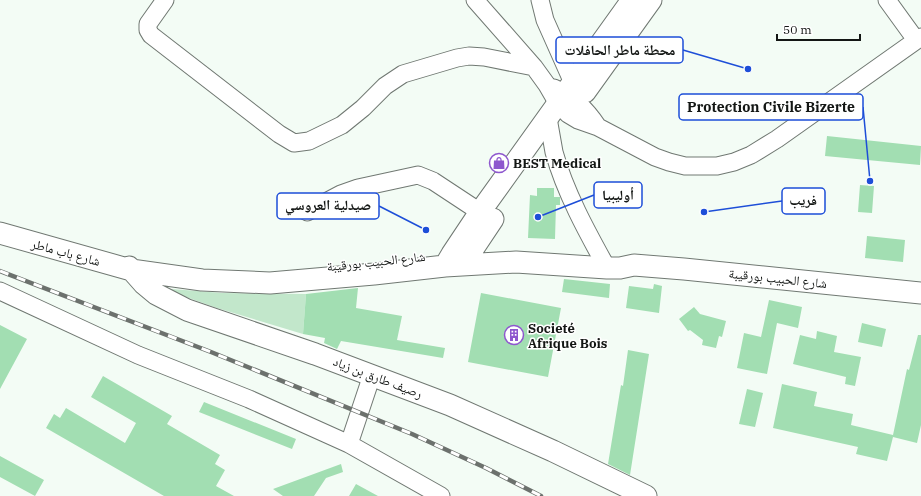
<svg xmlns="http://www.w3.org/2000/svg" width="921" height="496" viewBox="0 0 921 496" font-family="'IBM Plex Serif','Noto Naskh Arabic',serif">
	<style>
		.green { fill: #c2e7cb }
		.building { fill: #a2deb2 }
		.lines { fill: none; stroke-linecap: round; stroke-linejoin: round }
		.minor-casing { stroke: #707872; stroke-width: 19 }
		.major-casing { stroke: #707872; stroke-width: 23 }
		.minor { stroke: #fff; stroke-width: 17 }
		.major { stroke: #fff; stroke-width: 21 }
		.rail-casing { stroke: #6c716d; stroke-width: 4.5 }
		.rail { stroke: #fff; stroke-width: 3; stroke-dasharray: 9; stroke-linecap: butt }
		.labels { text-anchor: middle; stroke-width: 3; stroke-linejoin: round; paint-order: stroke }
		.poi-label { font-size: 13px; font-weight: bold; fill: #131614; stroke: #fff; text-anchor: start }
		.street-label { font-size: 13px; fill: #131614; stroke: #fff }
		.leader { fill: none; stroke: #1d4ed8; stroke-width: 1.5 }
		.callout-dot { fill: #1d4ed8; stroke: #fff; stroke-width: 1.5 }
		.callout { fill: #fff; stroke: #1d4ed8; stroke-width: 1.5 }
		.callout-label { font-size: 14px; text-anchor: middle; font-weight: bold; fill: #131614 }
	</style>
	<rect width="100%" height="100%" fill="#f3fcf5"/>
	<!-- green -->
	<path class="green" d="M172,289L222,293L306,294L303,334L217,308L172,292Z"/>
	<!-- building -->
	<path class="building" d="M827,136L921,146L920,165L825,156Z
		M860,185L874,186L872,213L858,212Z
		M537,188H554V197H560V205H556L555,239L528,238L530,195L537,196Z
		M867,236L905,240L903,262L865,258Z
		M564,279L610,284L609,298L562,292Z
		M654,284L662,286L659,313L626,308L629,286L653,289Z
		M358,288L356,308L402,316L397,340L445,348L443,358L341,341L337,349L324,343L325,338L303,334L306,294Z
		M481,293L561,308L548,377L468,362Z
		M769,300L802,307L798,328L777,323L767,374L737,368L744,333L761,337Z
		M694,307L700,314L726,321L722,337L719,336L716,348L702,345L703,340L690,330L688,331L679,319Z
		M862,323L886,329L882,347L858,342Z
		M0,325L27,339L0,389Z
		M817,331L837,336L834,352L861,357L855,386L845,384L846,377L793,364L800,335L816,339Z
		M918,335H921V425L917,443L893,437L887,461L856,454L858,447L773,428L782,384L817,392L814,406L853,414L851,425L893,435L907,369L909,370Z
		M628,350L649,354L630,475L608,464L621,385L623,386Z
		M103,376L172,416L167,424L220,455L215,464L225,470L216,486L234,496H164L46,428L54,414L60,418L66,408L125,443L136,423L91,397Z
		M747,389L763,393L755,427L739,424Z
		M204,402L296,439L292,449L199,412Z
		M0,456L44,480L35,496L0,477Z
		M341,464L343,472L326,478L314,496H283L273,489Z
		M356,484L378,496H349Z"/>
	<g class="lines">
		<defs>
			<path id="minor" d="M165,0L148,24V30L151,35L279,134L294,143L309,141L342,125L363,108L385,86L403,74L457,58L469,56L484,57L534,67
				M475,0L534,67L547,85L558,104L568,114L578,120L598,127L655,157L669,162L685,166H717L734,162L751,155L777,139L921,37
				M540,0L545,20L573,83
				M887,0L916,40
				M554,88C573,96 587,110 598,127
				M548,118C550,129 552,141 554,152C565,192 587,232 607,268
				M307,212L341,194L358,188L418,175L433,181L480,212
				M0,291L138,355L249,399L349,444L441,496
				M349,444L372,375"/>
			<path id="major" d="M585,92L651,0
				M0,233L131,270L202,280L270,283L374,274L445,266L516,262L607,268H620L634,265L684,269L921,293
				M465,265L471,252L493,219
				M445,266L452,254L480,212L632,0
				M129,267L144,284L156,294L187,310L315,354L450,405L553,451L646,496"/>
		</defs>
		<!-- minor casing -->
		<use href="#minor" class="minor-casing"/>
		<!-- major casing -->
		<use href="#major" class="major-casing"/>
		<!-- minor -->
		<use href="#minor" class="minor"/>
		<!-- major -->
		<use href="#major" class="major"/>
		<defs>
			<path id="rail" d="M0,271L211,352L412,434L486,468L541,496"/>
		</defs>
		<!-- rail casing -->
		<use href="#rail" class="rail-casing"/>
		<!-- rail -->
		<use href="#rail" class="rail"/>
	</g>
	<!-- icons -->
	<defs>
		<symbol id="shop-ring" viewBox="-11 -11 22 22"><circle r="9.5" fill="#fff" stroke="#8e57ce" stroke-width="1.5"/><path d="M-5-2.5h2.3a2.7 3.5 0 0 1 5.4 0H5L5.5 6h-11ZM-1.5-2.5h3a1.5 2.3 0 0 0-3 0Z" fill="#8e57ce"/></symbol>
		<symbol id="building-ring" viewBox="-11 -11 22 22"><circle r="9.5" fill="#fff" stroke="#8e57ce" stroke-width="1.5"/><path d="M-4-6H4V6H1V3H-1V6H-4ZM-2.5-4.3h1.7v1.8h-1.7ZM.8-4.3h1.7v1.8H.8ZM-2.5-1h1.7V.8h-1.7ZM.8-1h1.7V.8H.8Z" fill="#8e57ce"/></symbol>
	</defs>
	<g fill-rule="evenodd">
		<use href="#shop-ring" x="488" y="152" width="22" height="22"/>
		<use href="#building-ring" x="503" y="324" width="22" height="22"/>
	</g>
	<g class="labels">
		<!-- poi labels -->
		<g class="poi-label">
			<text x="513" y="168">BEST Medical</text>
			<text x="528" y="333">Societé<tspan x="528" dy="15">Afrique Bois</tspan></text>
		</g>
		<!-- street labels -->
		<g class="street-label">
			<text transform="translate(66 252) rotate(15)" y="5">شارع باب ماطر</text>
			<text transform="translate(376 261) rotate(-6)" y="5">شارع الحبيب بورقيبة</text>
			<text transform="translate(778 278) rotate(6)" y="5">شارع الحبيب بورقيبة</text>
			<text transform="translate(378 377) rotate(21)" y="5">رصيف طارق بن زياد</text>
		</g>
	</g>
	<!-- callouts -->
	<path class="leader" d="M748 69L683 50M870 181L863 107M538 217L594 195M704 212L782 201M426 230L379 206"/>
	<g class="callout-dot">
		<circle cx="748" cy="69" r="4"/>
		<circle cx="870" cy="181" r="4"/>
		<circle cx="538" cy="217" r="4"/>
		<circle cx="704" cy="212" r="4"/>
		<circle cx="426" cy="230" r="4"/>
	</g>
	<g class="callout">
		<rect x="556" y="37" width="127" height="26" rx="4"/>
		<rect x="679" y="94" width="184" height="26" rx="4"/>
		<rect x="594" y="182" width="48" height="26" rx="4"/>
		<rect x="782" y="188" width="43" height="26" rx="4"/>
		<rect x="277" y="193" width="102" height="26" rx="4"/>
	</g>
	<g class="callout-label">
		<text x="620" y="55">محطة ماطر الحافلات</text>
		<text x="771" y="112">Protection Civile Bizerte</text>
		<text x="618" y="200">أوليبيا</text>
		<text x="803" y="205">فريب</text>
		<text x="328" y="210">صيدلية العروسي</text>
	</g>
	<!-- scale -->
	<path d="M777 34v6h83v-6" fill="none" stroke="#131614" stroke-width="2"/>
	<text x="783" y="34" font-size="12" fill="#131614" stroke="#ffffff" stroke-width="3" paint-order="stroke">50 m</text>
</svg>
